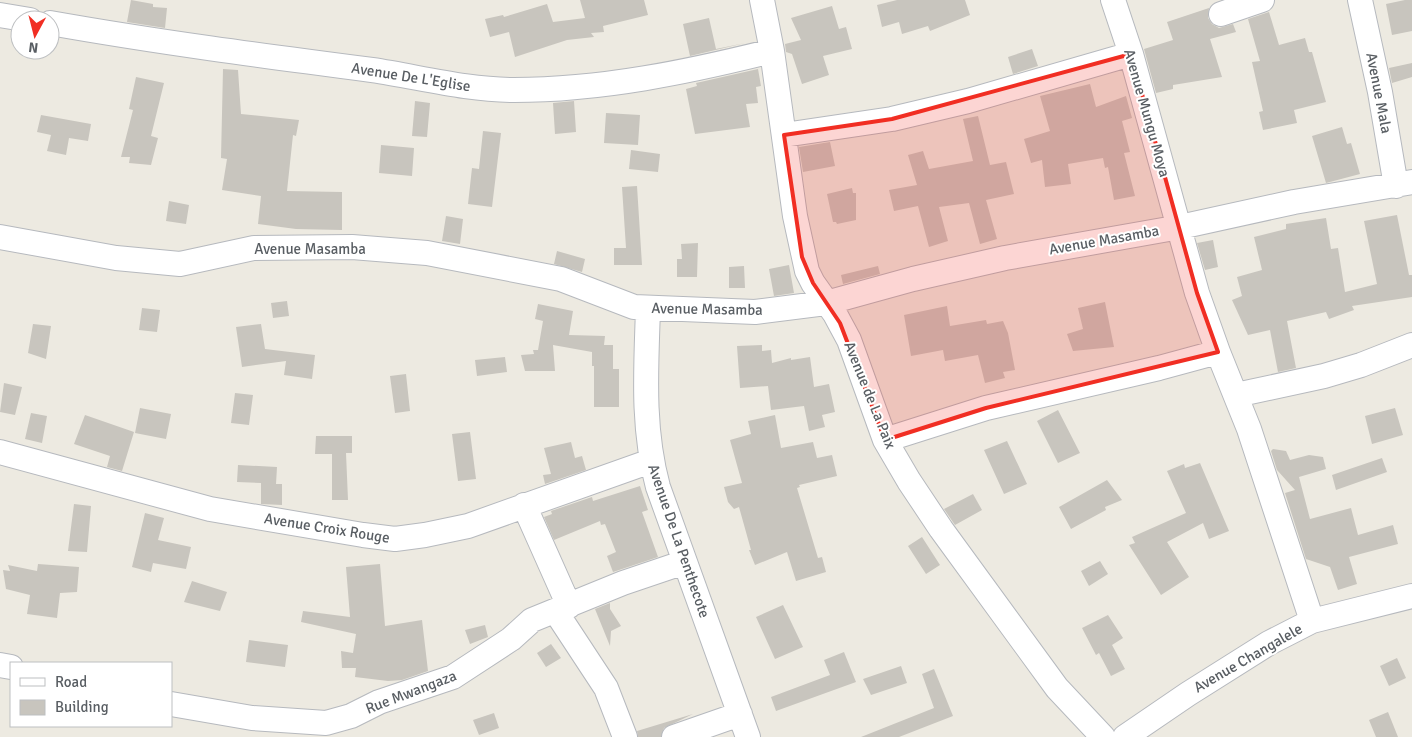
<svg xmlns="http://www.w3.org/2000/svg" width="1412" height="737" viewBox="0 0 1412 737" font-family="Signika,sans-serif">
	<style>
		.building { fill: #c8c5be }
		.lines { fill: none; stroke-linecap: round; stroke-linejoin: round }
		.street-casing { stroke: #b6b9be; stroke-width: 26 }
		.street { stroke: #fff; stroke-width: 24 }
		.marked { fill: #f12e23; fill-opacity: 0.2; stroke: #f12e23; stroke-width: 4; stroke-linejoin: round }
		.labels { text-anchor: middle; stroke-width: 4; stroke-linejoin: round; paint-order: stroke }
		.street-label { font-size: 15px; fill: #595e63; stroke: #fff }
	</style>
	<rect width="100%" height="100%" fill="#edeae1"/>
	<!-- building -->
	<path class="building" d="M131,0L153,4V7L167,8L165,28L127,22Z
		M580,0H644L648,15L603,26L604,32L591,33L594,37L567,40L515,57L509,32L490,37L485,19L503,15L504,17L547,4L553,22L585,18Z
		M897,0H965L970,15L930,31L928,26L902,34L899,22L882,27L877,5Z
		M1405,0H1412V31L1392,35L1386,4Z
		M832,6L839,29L846,27L852,49L823,56L829,75L802,84L792,54L786,52L785,44L801,40L791,18Z
		M1209,8L1208,18L1212,24L1219,28L1233,24L1236,32L1210,39L1222,77L1173,85V89L1156,93L1144,49L1173,40L1167,22Z
		M1269,12L1279,45L1305,38L1309,52H1312L1326,102L1294,110L1297,123L1263,130L1259,112L1263,111L1252,62L1260,61L1248,19Z
		M709,18L716,49L745,43L690,56L683,24Z
		M1032,49L1038,66L1013,74L1008,57Z
		M1412,63V77L1392,83L1389,68Z
		M223,69L238,70L241,114L299,120L296,136L293,135L287,191L342,192V230L296,229L258,224L261,196L222,190L227,159L221,158Z
		M758,69L761,86L756,87L758,103L746,104L750,127L695,134L686,89L697,86L696,83Z
		M136,77L164,83L151,136L158,138L151,165L129,163L130,157H121L133,110L129,109Z
		M1090,84L1096,107L1126,96L1132,118L1122,121L1130,152L1124,153L1135,196L1114,200L1108,167L1105,168L1103,158L1068,164L1071,184L1045,187L1042,160L1031,163L1024,139L1050,131L1040,96Z
		M415,101L430,103L427,137L412,136Z
		M574,101L576,132L555,134L553,103Z
		M606,113L640,115L638,145L604,143Z
		M41,115L91,124L88,141L69,138L66,155L47,151L51,135L37,132Z
		M978,116L990,165L1006,162L1014,194L986,200L997,239L980,244L969,203L939,207L948,241L929,247L918,206L894,211L889,190L917,185L908,155L923,151L929,169L973,161L963,119Z
		M1342,127L1347,144L1351,143L1360,174L1326,183L1312,136Z
		M483,131L501,133L492,207L468,204L472,168L479,169Z
		M830,142L835,166L803,172L799,147Z
		M381,145L414,148L412,176L379,173Z
		M631,150L660,154L658,172L629,169Z
		M637,186L642,265H614V248H626L622,187Z
		M852,188L853,193H856V220L837,224L836,222H833L827,194Z
		M169,201L189,205L186,224L166,221Z
		M1397,215L1409,275H1412V297L1352,306L1354,310L1329,319L1326,312L1287,321L1296,368L1278,372L1270,330L1248,335L1232,300L1242,296L1237,277L1262,270L1254,237L1286,229V224L1326,218L1331,249L1338,248L1345,292L1377,284L1364,221Z
		M446,216L463,219L460,244L442,241Z
		M1213,240L1218,267L1205,270L1197,243Z
		M698,243L697,277H677V259H682L681,244Z
		M557,251L585,259L582,272L554,264Z
		M789,265L794,293L774,296L769,269Z
		M744,266L745,288H729V267Z
		M878,266L880,274L843,284L841,275Z
		M287,301L289,316L273,318L271,303Z
		M1105,302L1114,347L1073,351L1067,334L1083,329L1078,308Z
		M538,304L573,311L569,335L605,336L604,345H613V369H619V407H594V366H592V352L553,345L555,371H525L521,355L534,354L533,350H538L543,321L535,319Z
		M947,306L950,326L986,320L987,324L1003,321L1008,333L1015,370L1003,372L1005,378L985,383L978,355L945,361L943,350L911,356L904,315Z
		M142,308L160,310L157,332L139,330Z
		M33,324L51,326L46,359L28,353Z
		M261,324L265,349L315,355L312,379L284,375L286,361L242,367L236,327Z
		M762,345V351L771,350L772,363L791,358V360L810,357L814,387L829,384L835,412L822,415L825,427L809,431L804,406L771,410L768,386L740,388L737,346Z
		M505,357L507,372L477,376L475,360Z
		M406,374L410,411L395,413L390,376Z
		M4,383L22,387L15,415L0,412Z
		M235,393L253,395L249,425L231,423Z
		M140,408L171,414L166,439L135,433Z
		M1395,408L1403,435L1372,444L1365,416Z
		M1058,410L1080,453L1058,463L1037,421Z
		M31,413L47,416L42,443L25,439Z
		M85,415L134,432L122,471L107,467L110,456L74,444Z
		M775,415L781,448L813,442L817,458L832,455L837,476L799,485L800,487L797,488L818,558L822,557L826,572L796,581L787,552L755,565L749,550H751L739,507L734,509L728,502L724,487L742,483L730,440L751,434L748,421Z
		M470,432L476,479L458,481L452,434Z
		M316,436H352V453H346L348,500H332V454H315Z
		M1007,441L1027,484L1004,494L984,450Z
		M571,442L575,458L582,456L586,470L545,484L543,475L551,474L544,448Z
		M1273,449L1286,451L1290,460L1309,455L1323,457L1326,469L1299,477L1310,519L1351,508L1358,535L1393,525L1398,544L1349,557L1357,584L1338,590L1330,567L1306,559L1285,493L1295,490L1277,470L1271,451Z
		M1382,458L1387,472L1336,490L1332,475Z
		M1200,463L1229,531L1209,539L1203,523L1167,542L1189,577L1161,595L1129,545L1135,543L1132,537L1186,513L1167,471L1184,464L1185,468Z
		M238,465L277,467L276,484H282V505L261,504V483L237,482Z
		M1107,480L1122,500L1105,507L1106,510L1071,529L1059,507Z
		M640,486L648,510L642,512L658,557L613,572L607,556L616,552L605,524L601,525L600,521L554,540L544,517L552,514L551,511L592,497L593,501Z
		M973,494L982,510L955,525L944,509Z
		M74,504L91,506L87,552L68,551Z
		M145,513L164,518L158,540L191,547L186,569L153,563L151,572L132,567Z
		M922,537L940,565L926,574L908,546Z
		M1100,561L1108,574L1089,586L1081,571Z
		M38,564L79,567L77,592L60,593L57,618L27,614L30,595L6,589L3,570L10,571L8,565L37,571Z
		M380,564L385,626L422,620L428,671L402,680L388,681L355,677L356,668H342L341,651L353,653L356,634L301,622L303,611L350,617L346,567Z
		M192,581L227,592L220,611L184,602Z
		M610,603V609L621,626L611,631L610,646L595,609Z
		M783,605L803,647L775,659L756,617Z
		M1108,615L1123,638L1112,645L1125,669L1111,676L1099,653L1096,655L1082,628Z
		M485,625L488,637L470,644L465,630Z
		M249,640L288,645L285,667L246,662Z
		M551,644L561,658L546,667L537,653Z
		M844,652L856,682L776,711L771,697L830,675L824,660Z
		M1397,658L1406,678L1389,686L1380,666Z
		M901,666L907,683L871,695L863,679Z
		M934,669L953,716L899,737H861L934,708L922,674Z
		M1388,712L1398,737H1376L1369,720Z
		M494,713L499,728L479,735L473,720Z
		M693,714L664,728L661,737H638L637,731Z"/>
	<g class="lines">
		<defs>
			<path id="street" d="M762,0L772,51L795,216L807,271L813,283L835,314L849,340L885,440L909,481L941,529L1057,688L1103,737
				M1113,0L1131,54L1197,293L1218,352
				M1360,0L1380,92L1396,186
				M1221,14L1262,0
				M0,15L30,20
				M50,23C157,42 264,56 372,70C419,77 467,90 514,90C601,90 688,72 772,51
				M784,135L892,119L968,101L1131,54
				M0,237L116,258L180,264L254,248L352,247L427,253L561,279L634,307L755,312L826,303L913,279L1005,258L1180,227L1294,202L1412,182
				M648,309C646,370 642,428 658,487L748,737
				M1236,395L1324,376L1361,365L1412,345
				M885,440L986,408L1159,368L1218,352L1249,429L1312,621
				M0,452L210,509L363,535L395,539L425,535L468,526L651,461
				M524,505L569,606
				M556,612L606,688L625,737
				M0,665L11,667
				M171,704L252,718L326,723L351,716L379,702L453,677L511,639L532,620L623,583L685,562
				M674,737L740,714
				M1125,737L1188,694L1269,643L1312,621L1412,596"/>
		</defs>
		<!-- street casing -->
		<use href="#street" class="street-casing"/>
		<!-- street -->
		<use href="#street" class="street"/>
	</g>
	<!-- marked area -->
	<path class="marked" d="M1131,54L1197,293L1218,352L986,408L885,440L840,323L813,283L802,257L784,135L892,119Z"/>
	<g class="labels">
		<!-- street labels -->
		<g class="street-label">
			<text transform="translate(411 77) rotate(9)" y="5">Avenue De L'Eglise</text>
			<text transform="translate(1379 93) rotate(79)" y="5">Avenue Mala</text>
			<text transform="translate(1147 113) rotate(74)" y="5">Avenue Mungu Moya</text>
			<text transform="translate(1104 240) rotate(-10)" y="5">Avenue Masamba</text>
			<text x="310" y="254">Avenue Masamba</text>
			<text transform="translate(707 309) rotate(1)" y="5">Avenue Masamba</text>
			<text transform="translate(870 395) rotate(68)" y="5">Avenue de La Paix</text>
			<text transform="translate(327 528) rotate(9)" y="5">Avenue Croix Rouge</text>
			<text transform="translate(679 541) rotate(71)" y="5">Avenue De La Penthecote</text>
			<text transform="translate(1248 658) rotate(-30)" y="5">Avenue Changalele</text>
			<text transform="translate(411 692) rotate(-21)" y="5">Rue Mwangaza</text>
		</g>
	</g>
	<!-- legend -->
	<rect x="10" y="662" width="162" height="65" fill="#ffffff" stroke="#bdbfc1"/>
	<rect x="20" y="678" width="25" height="8" fill="#ffffff" stroke="#bdbfc1"/>
	<text x="55" y="687" font-size="15" fill="#595e63">Road</text>
	<rect x="20" y="700" width="25" height="15" fill="#c8c5be" stroke="#bdbfc1"/>
	<text x="55" y="712" font-size="15" fill="#595e63">Building</text>
	<!-- north arrow -->
	<g transform="translate(35 35) rotate(187)"><circle r="24" fill="#ffffff" stroke="#bdbfc1"/>
	<path d="M0-4L9 19L0 12L-9 19Z" fill="#f12e23"/>
	<text y="-8" font-size="14" font-weight="bold" text-anchor="middle" fill="#595e63">N</text>
	</g>
</svg>
